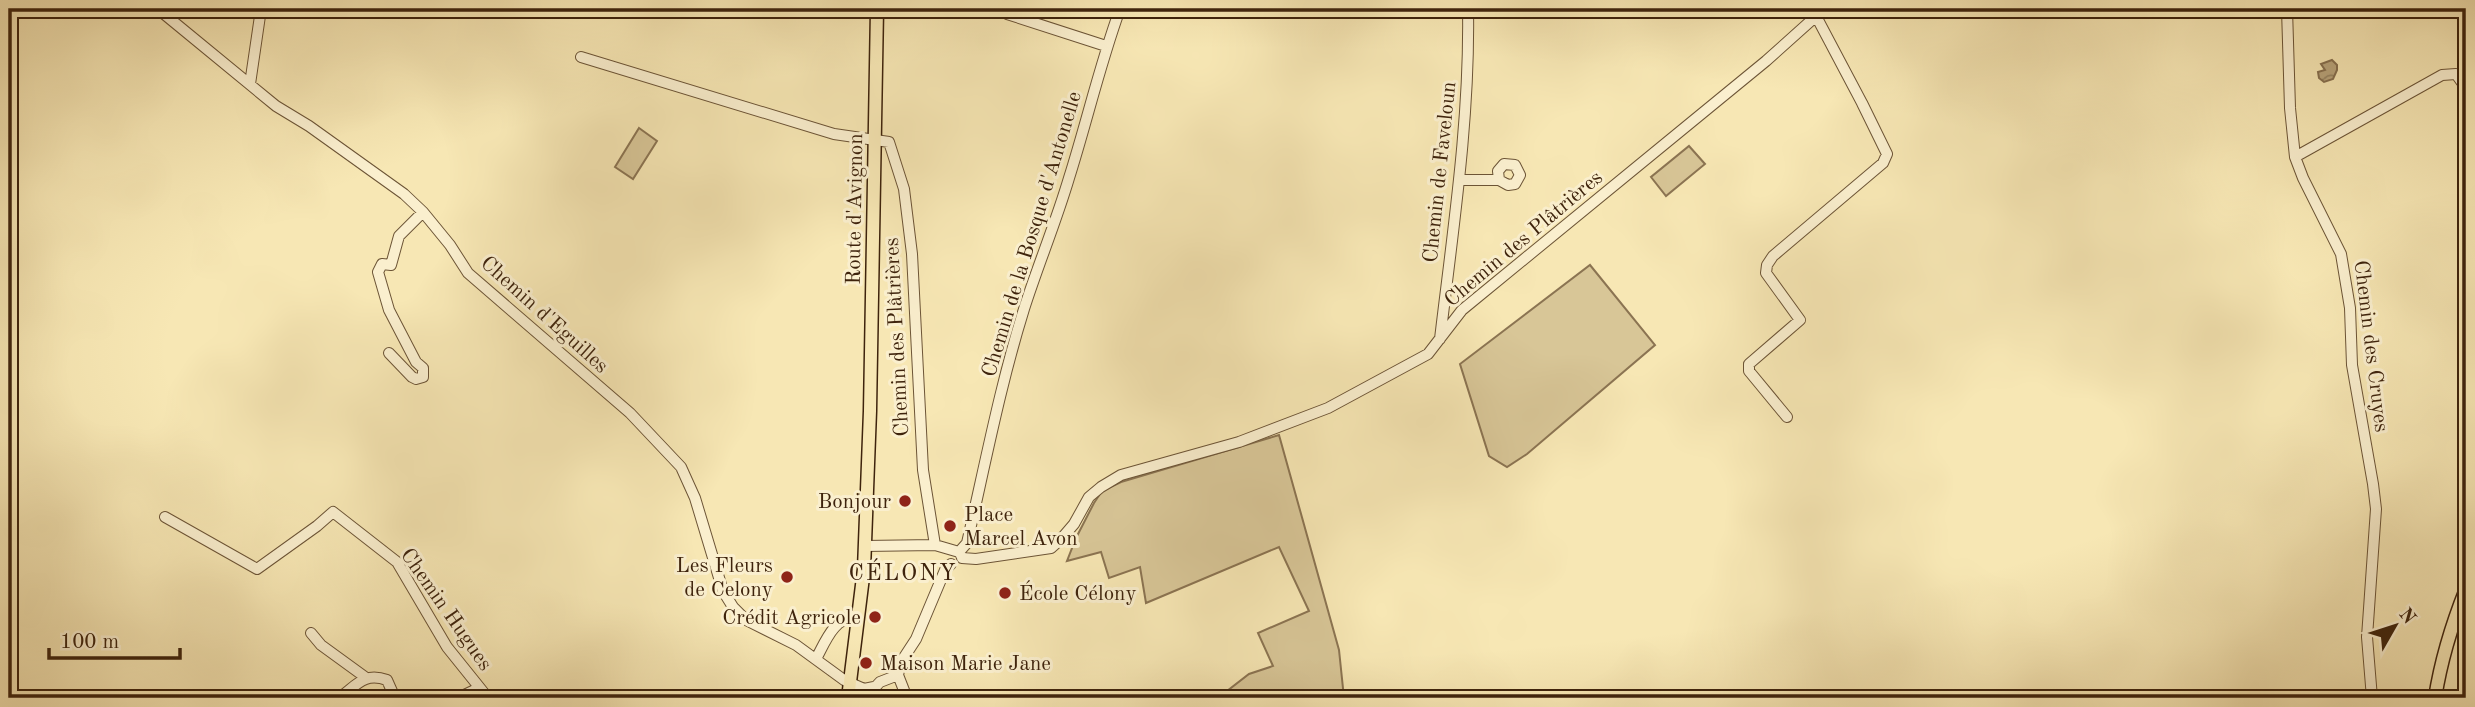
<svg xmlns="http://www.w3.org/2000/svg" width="2475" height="707" viewBox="0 0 2475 707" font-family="'Old Standard TT',serif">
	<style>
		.green { fill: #d8c697; stroke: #8b7452; stroke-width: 2 }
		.water { fill: url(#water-waves); stroke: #87704f; stroke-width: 2 }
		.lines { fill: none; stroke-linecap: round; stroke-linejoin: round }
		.minor-casing { stroke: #6c5436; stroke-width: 12 }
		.major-casing { stroke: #3e230c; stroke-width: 15 }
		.minor { stroke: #faefce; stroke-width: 10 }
		.major { stroke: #f7e7b4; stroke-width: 12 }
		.poi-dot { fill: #8f2418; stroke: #faefce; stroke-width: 2.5 }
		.labels { text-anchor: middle; stroke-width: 6; stroke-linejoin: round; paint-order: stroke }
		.street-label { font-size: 21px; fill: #3e230c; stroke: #faefce }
		.poi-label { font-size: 21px; fill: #3e230c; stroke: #faefce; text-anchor: end }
		.neighbourhood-label { font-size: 23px; letter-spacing: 2px; fill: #3e230c; stroke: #faefce }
	</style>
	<defs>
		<pattern id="water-waves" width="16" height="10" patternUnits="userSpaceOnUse" patternTransform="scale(1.75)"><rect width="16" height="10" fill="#b8a47b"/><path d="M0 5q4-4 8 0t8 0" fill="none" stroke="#978563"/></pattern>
	</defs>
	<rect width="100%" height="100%" fill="#f7e7b4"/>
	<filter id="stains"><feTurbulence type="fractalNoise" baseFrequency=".00286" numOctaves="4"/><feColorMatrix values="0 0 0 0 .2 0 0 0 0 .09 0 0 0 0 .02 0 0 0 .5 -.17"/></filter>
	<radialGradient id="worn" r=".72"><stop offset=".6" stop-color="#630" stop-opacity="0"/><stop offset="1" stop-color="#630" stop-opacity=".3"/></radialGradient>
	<!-- green -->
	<path class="green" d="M639,128L657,141L633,179L615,167Z
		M1689,146L1705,164L1666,196L1651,177Z
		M1590,265L1655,345L1527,454L1507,467L1489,456L1460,364Z
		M1279,435L1339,650L1344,698H1218L1249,674L1273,666L1258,633L1309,611L1279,547L1146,603L1140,567L1109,578L1101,552L1067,561L1076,538L1094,503L1102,491L1121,482Z"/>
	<!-- water -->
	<path class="water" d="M2332,60L2337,65V70L2333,79L2324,82L2319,78L2318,72L2325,70L2321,64Z"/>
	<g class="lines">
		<defs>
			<path id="minor" d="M158,9L276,106L309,126L404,194L423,212L450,245L468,273L630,413L681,467L695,498L723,591L733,607L746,620L796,645L844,680L864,689L874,687
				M2287,9L2290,108L2295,157L2303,178L2341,254L2350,308L2352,365L2373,484L2376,509L2367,637L2372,698
				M1007,14L1106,46
				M581,57L834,134L889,142L904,189L912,254L923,470L935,545
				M250,84L261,9
				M2295,157L2442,75L2456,74L2466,88
				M1504,164L1515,165L1520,175L1515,184L1508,185L1499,180L1498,171Z
				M1459,180H1499
				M1440,339C1453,229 1470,119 1468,9
				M389,353L412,377L416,379L423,377V368L416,362L389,310L378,272L382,264L391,265L399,236L423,212
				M1787,417L1749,371V364L1800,320L1766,273L1767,265L1773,256L1883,163L1887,154L1862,103L1816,16
				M165,517L257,569L317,526L333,512L397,562L447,647L488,698
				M864,546L935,545L959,552L962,557
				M959,552L967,543C985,465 1000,386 1024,309C1038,265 1056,222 1069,178C1087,121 1100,64 1120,9
				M962,558L976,559L1051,548L1062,538L1074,524L1089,497L1101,487L1121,475L1239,442L1328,408L1428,354L1462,310L1766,61L1824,9
				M311,633L321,645L365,677
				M816,659C828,636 833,620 859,614
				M898,675L901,662L916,639L945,570L951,564
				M898,675L907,698
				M339,698C357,685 364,672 387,680L395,698
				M458,698L479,688
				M865,698L880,682L898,675"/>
			<path id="major" d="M848,698L864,569L870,411L877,9
				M2435,698C2441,660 2452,624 2466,589"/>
		</defs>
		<!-- minor casing -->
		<use href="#minor" class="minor-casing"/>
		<!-- major casing -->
		<use href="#major" class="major-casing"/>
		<!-- minor -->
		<use href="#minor" class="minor"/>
		<!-- major -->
		<use href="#major" class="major"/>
	</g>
	<!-- markers -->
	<g class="poi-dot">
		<circle cx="905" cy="501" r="7"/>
		<circle cx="950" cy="526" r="7"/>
		<circle cx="787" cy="577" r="7"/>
		<circle cx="1005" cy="593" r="7"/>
		<circle cx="875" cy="617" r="7"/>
		<circle cx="866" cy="663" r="7"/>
	</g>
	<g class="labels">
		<!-- street labels -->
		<g class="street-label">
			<text transform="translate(1439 172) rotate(-84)" y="7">Chemin de Faveloun</text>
			<text transform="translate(854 209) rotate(-89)" y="7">Route d'Avignon</text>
			<text transform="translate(1031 234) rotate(-73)" y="7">Chemin de la Bosque d'Antonelle</text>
			<text transform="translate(1523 238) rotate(-40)" y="7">Chemin des Plâtrières</text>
			<text transform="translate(545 314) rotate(42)" y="7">Chemin d'Eguilles</text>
			<text transform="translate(896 337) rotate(-93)" y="7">Chemin des Plâtrières</text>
			<text transform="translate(2372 346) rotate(83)" y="7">Chemin des Cruyes</text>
			<text transform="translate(447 609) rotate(55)" y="7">Chemin Hugues</text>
		</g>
		<!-- poi labels -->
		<g class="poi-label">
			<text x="891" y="508">Bonjour</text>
			<text x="964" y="521" text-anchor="start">Place<tspan x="964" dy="24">Marcel Avon</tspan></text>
			<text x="773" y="572">Les Fleurs<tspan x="773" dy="24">de Celony</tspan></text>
			<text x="1019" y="600" text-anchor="start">École Célony</text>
			<text x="861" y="624">Crédit Agricole</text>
			<text x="880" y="670" text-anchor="start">Maison Marie Jane</text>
		</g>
		<!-- neighbourhood labels -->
		<g class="neighbourhood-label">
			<text x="903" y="580">CÉLONY</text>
		</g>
	</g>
	<!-- margin -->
	<rect width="2475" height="707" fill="none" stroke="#f7e7b4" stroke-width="35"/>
	<rect x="10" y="10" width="2454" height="686" fill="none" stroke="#3e230c" stroke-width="3.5"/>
	<rect x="18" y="18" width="2440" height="672" fill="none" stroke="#3e230c" stroke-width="2"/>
	<!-- north arrow -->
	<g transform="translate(2395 626) rotate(51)" stroke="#faefce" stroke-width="5" paint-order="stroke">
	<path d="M0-5L12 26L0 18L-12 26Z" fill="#3e230c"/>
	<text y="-10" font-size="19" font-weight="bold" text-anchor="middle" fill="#3e230c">N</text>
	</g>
	<!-- scale -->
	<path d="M49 648v10h131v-10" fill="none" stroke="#3e230c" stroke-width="3.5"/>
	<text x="60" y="648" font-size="21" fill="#3e230c" stroke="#faefce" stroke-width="5" paint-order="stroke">100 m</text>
	<rect width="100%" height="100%" filter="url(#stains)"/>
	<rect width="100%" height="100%" fill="url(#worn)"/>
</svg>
